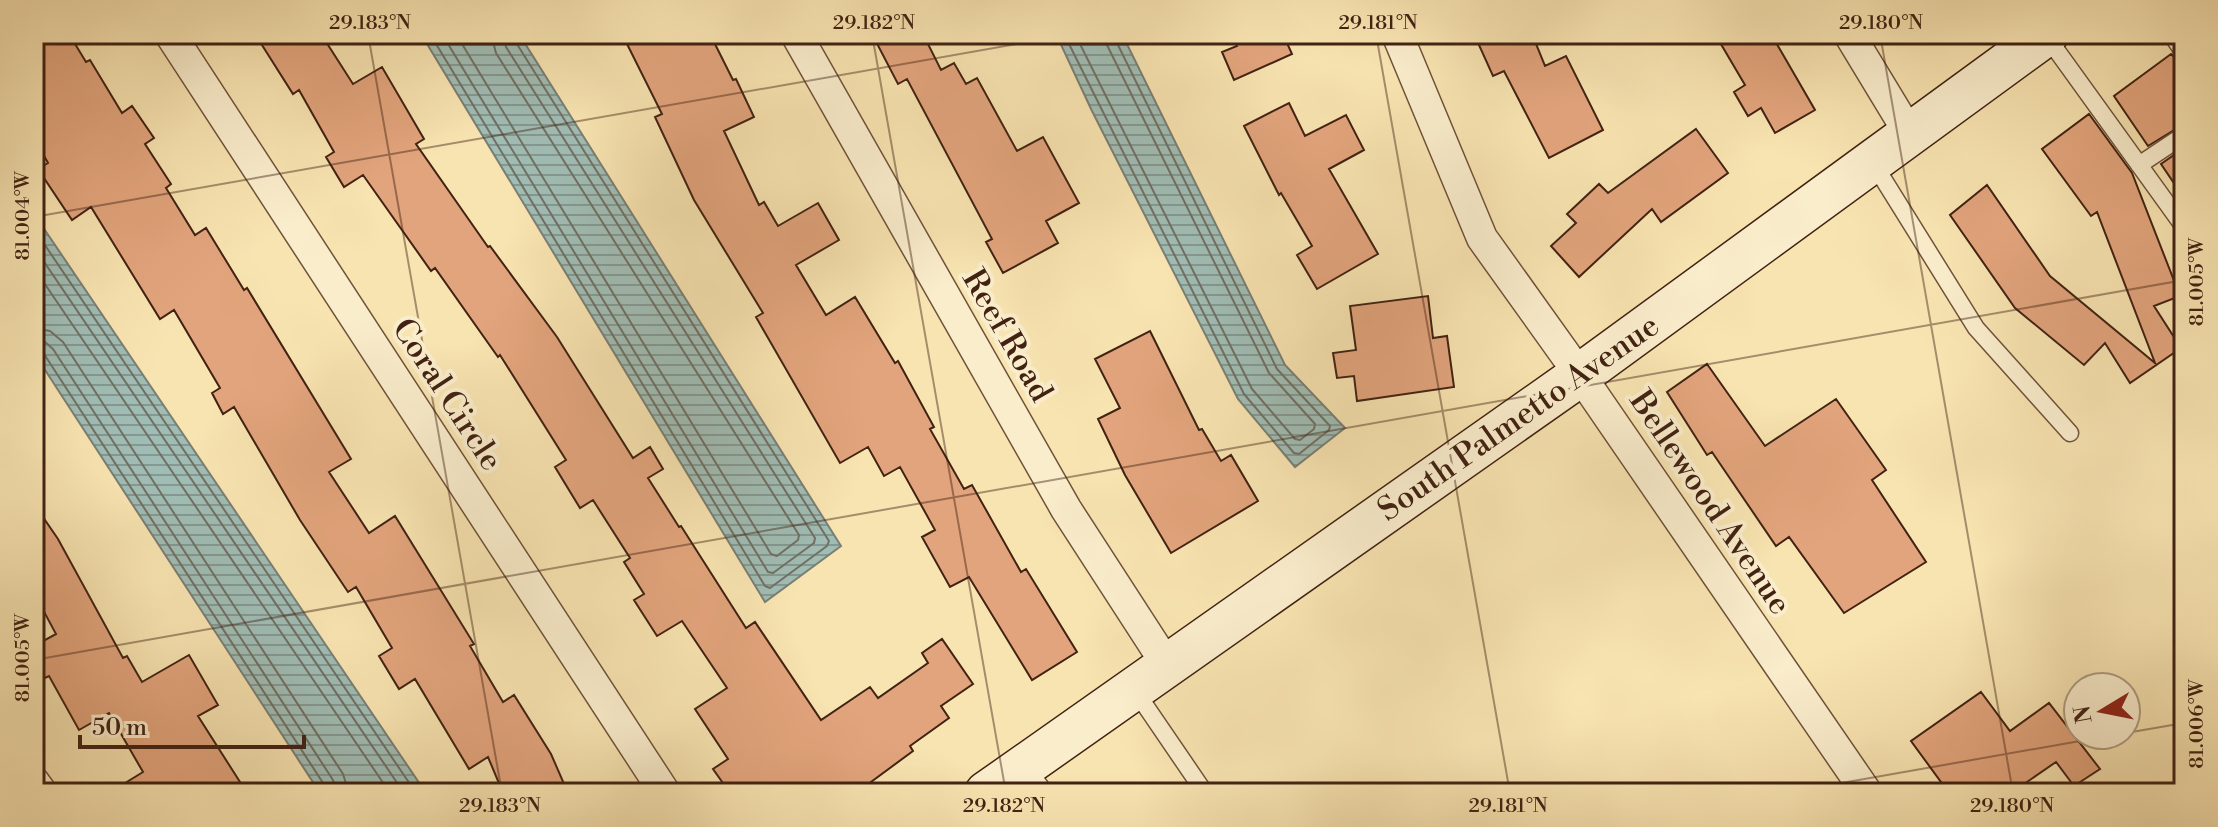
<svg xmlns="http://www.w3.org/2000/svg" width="2218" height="827" viewBox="0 0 2218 827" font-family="'Libre Bodoni',serif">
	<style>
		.water { fill: url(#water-rules); stroke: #7a7f74; stroke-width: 2 }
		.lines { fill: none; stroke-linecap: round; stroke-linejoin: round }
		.shore { stroke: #707064; stroke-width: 2 }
		.building { fill: #e2a47c; stroke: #412213; stroke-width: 2 }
		.lane-casing { stroke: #6f523a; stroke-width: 19 }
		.street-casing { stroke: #6f523a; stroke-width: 33 }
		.secondary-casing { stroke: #412213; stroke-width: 45 }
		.lane { stroke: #faedcc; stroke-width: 16 }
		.street { stroke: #faedcc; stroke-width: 30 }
		.secondary { stroke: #faedcc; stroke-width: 42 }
		.ticks { fill: none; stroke: #412213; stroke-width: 2; stroke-opacity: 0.45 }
		.labels { text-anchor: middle; stroke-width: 8; stroke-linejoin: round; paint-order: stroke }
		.street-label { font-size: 32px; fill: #412213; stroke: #faedcc }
		.neatline { fill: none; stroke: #412213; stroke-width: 3 }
		.ticks-label { font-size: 20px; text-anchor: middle; fill: #412213 }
	</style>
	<defs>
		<pattern id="water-rules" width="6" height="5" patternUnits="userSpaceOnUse" patternTransform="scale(2)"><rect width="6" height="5" fill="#a0bdb5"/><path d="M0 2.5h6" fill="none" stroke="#849992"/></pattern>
	</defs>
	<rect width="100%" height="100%" fill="#f8e4b1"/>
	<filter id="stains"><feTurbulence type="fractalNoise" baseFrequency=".0025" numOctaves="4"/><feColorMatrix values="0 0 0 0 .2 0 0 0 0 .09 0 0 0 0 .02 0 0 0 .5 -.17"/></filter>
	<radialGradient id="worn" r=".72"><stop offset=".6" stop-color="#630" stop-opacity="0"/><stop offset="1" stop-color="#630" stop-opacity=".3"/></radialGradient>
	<!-- water -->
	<path class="water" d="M421,34H519L841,546L765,602Z
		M1056,34H1122L1285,365L1345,428L1295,467L1238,399L1092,111Z
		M34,214L426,793H320L34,353Z"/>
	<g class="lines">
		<!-- shore -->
		<path class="shore" d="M430,34L765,586L770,588L827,546L829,541L515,41L513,34
			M442,34L768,572L773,573L814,543L815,538L506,47L503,34
			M456,34L771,554L777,556L798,540L799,535L496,53L491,34
			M1064,34L1244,394L1294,453L1299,454L1329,430L1330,426L1277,369L1116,41L1115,34
			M1075,34L1252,389L1295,439L1300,440L1314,429L1315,424L1269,373L1107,45L1105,34
			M34,229L416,793
			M34,247L404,793
			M34,268L390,793
			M34,328L50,331L63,342L343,774L349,793
			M34,340L45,342L53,349L333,780L336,793
			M34,350L44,354L325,786L326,793"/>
	</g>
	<!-- building -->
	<path class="building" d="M45,34H69L86,62L90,60L122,113L132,106L154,138L145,144L171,184L166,188L195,235L206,228L244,290L247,288L351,459L329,472L369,533L395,516L474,644L470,646L503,702L514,695L551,754L568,793H503L488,757L469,769L415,679L399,689L379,656L392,648L356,587L348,592L300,520L234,407L223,414L212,393L220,388L174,310L160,319L91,207L72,220L38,169L48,163L34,138V40Z
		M255,34H321L353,84L382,67L424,139L416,144L488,247L490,246L557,337L633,458L650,447L663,469L648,478L679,527L681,526L746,628L755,622L821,720L870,687L878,698L928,663L922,653L942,639L973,684L941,706L949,718L910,746L913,751L856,793H730L713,769L728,759L695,709L727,688L682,621L657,636L634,600L644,594L624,562L630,558L593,500L580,508L555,467L566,460L500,355L498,357L435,268L431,271L363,175L344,187L326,157L334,152L299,90L293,94Z
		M622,34H710L733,80L736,79L754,117L724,131L759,205L764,202L778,226L818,203L839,240L796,265L826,315L855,297L895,363L898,361L934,427L930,429L964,489L972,485L1021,572L1026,569L1077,652L1032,680L969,577L950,587L922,537L935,530L900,467L884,476L868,447L840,463L756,317L763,313L694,200L655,117L662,114Z
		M872,34H923L941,70L954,63L966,84L977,78L1017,151L1043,137L1079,203L1046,221L1058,243L1003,273L986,242L992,239L907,79L898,84Z
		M1232,34H1283L1292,54L1234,80L1222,52L1237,46Z
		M1474,34H1532L1545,66L1566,56L1603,130L1549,158L1504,71L1493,76Z
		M1715,34H1771L1815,110L1775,133L1761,108L1748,116L1734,92L1745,85Z
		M2171,54L2179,62L2184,64V124L2148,146L2114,96Z
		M1289,103L1305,136L1346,115L1364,150L1329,169L1378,254L1317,289L1297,255L1312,246L1281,193L1279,195L1244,126Z
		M2089,114L2132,173L2180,296L2154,306L2181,348L2130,383L2105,343L2084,365L2015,308L1950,215L1987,185L2050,276L2155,363L2097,212L2091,216L2042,149Z
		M1696,129L1728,173L1661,222L1652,209L1579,277L1551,246L1576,223L1567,214L1599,184L1608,193Z
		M2184,148V198L2161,164Z
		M1428,296L1433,338L1447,336L1454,387L1357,401L1354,376L1337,378L1333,353L1356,350L1350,306Z
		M1150,331L1199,430L1202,429L1221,461L1231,455L1258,501L1171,553L1125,475L1098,419L1120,408L1095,359Z
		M1707,364L1765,446L1836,399L1886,470L1872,480L1926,562L1844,613L1789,537L1776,546L1712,452L1707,455L1667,392Z
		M34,504L58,539L123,658L127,656L142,682L189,655L218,705L198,716L247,793H109L143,772L109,713L79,730L49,676L45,678L34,659V646L56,634L34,593Z
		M1981,692L2010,731L2049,703L2100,769L2074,786L2056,762L2011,793H1949L1911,741Z"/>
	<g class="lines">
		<defs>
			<path id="lane" d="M2171,34L2184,53
				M2047,37L2184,227
				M1872,161L1976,328L2070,433
				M2139,165L2184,135
				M1134,689L1205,793
				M1025,765L1045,793"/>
			<path id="street" d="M170,34L665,793
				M796,34L1066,509L1167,665
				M1397,34L1482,238L1580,375L1867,793
				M1849,34L1909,133
				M34,782L42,793"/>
			<path id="secondary" d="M986,793L1580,375L2047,34"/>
		</defs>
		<!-- lane casing -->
		<use href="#lane" class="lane-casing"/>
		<!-- street casing -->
		<use href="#street" class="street-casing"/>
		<!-- secondary casing -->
		<use href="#secondary" class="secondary-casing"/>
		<!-- lane -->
		<use href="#lane" class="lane"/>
		<!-- street -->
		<use href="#street" class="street"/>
		<!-- secondary -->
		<use href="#secondary" class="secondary"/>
	</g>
	<!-- ticks -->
	<path class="ticks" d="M368,34L502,793M872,34L1006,793M1376,34L1510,793M1880,34L2013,793M34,217L1074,34M34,660L2184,280M2126,733L2184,723M1785,793L2114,735"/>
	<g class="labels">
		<!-- street labels -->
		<g class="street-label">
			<text transform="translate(1008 335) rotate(60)" y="11">Reef Road</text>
			<text transform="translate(448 394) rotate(57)" y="11">Coral Circle</text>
			<text transform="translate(1518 417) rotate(-35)" y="11">South Palmetto Avenue</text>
			<text transform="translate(1711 502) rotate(56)" y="11">Bellewood Avenue</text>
		</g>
	</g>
	<!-- margin -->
	<rect width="2218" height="827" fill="none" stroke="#f8e4b1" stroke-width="88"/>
	<!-- north arrow -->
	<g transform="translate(2102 711) rotate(260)"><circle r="38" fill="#faedcc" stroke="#b09c82" stroke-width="2"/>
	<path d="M0-6L14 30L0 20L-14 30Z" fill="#8f2418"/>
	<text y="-12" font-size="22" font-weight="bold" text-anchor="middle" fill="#412213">N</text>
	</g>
	<!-- scale -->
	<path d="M80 735v12h224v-12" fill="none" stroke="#412213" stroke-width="4"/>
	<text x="92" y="735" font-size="24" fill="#412213" stroke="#faedcc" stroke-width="6" paint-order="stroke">50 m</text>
	<rect x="44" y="44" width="2130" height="739" class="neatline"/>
	<g class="ticks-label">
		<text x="370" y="29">29.183°N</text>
		<text x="874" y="29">29.182°N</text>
		<text x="1378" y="29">29.181°N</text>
		<text x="1881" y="29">29.180°N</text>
		<text transform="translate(22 216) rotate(-90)" y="7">81.004°W</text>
		<text transform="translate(2196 282) rotate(-90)" y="7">81.005°W</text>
		<text transform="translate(22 658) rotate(-90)" y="7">81.005°W</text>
		<text transform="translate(2196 724) rotate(-90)" y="7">81.006°W</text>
		<text x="500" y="812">29.183°N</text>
		<text x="1004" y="812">29.182°N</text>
		<text x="1508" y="812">29.181°N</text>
		<text x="2012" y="812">29.180°N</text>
	</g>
	<rect width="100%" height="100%" filter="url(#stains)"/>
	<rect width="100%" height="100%" fill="url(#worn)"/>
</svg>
